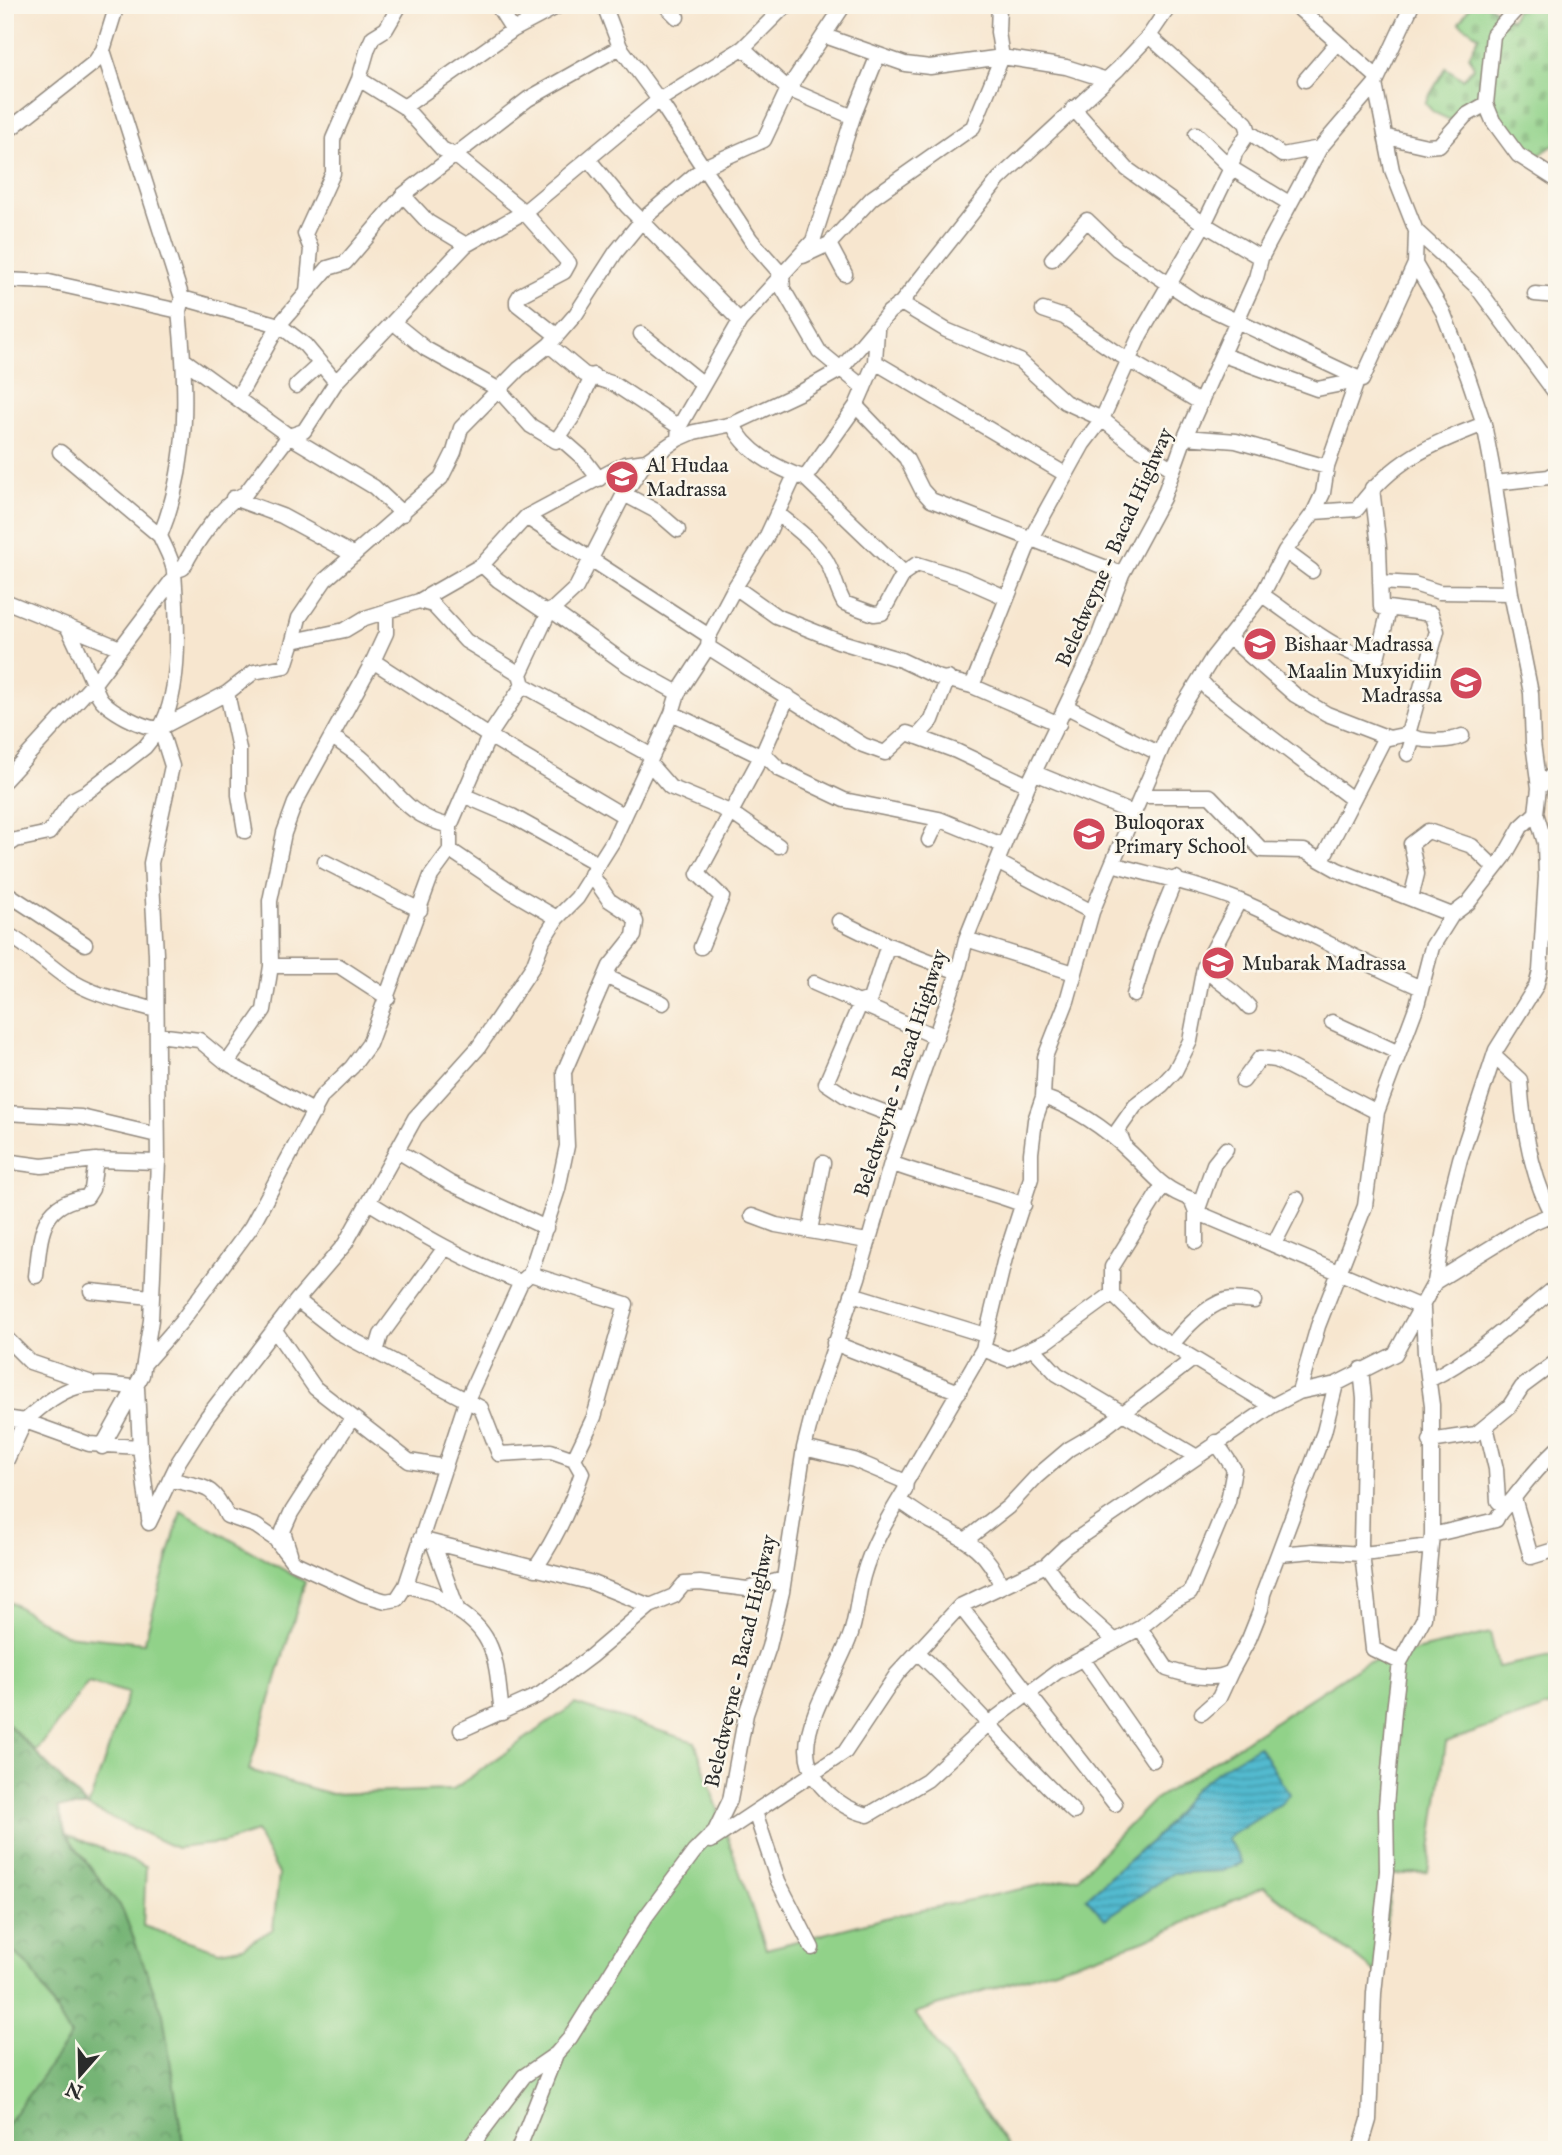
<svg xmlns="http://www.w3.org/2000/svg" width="1562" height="2155" viewBox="0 0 1562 2155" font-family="'IM FELL English',serif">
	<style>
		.grass { fill: #91d289; stroke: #5e7e5a; stroke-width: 2; fill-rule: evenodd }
		.forest { fill: url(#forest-crowns); stroke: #507050; stroke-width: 2 }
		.cemetery { fill: url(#cemetery-stones); stroke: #5e7e5a; stroke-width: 2 }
		.water { fill: url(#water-rules); stroke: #3e727d; stroke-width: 2 }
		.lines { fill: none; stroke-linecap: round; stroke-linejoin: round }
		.minor-casing { stroke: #91887d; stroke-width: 17 }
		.minor { stroke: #fff; stroke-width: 14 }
		.labels { text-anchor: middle; stroke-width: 5; stroke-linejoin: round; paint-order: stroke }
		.poi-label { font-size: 21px; fill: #2b2b2b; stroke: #fbf7ec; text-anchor: start }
		.street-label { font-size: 21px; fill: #2b2b2b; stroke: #fbf7ec }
	</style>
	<defs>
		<pattern id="forest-crowns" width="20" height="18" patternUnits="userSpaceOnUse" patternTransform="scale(1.75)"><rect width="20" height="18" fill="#74b475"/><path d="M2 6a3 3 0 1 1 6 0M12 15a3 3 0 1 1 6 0" fill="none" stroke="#5f9360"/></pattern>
		<pattern id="cemetery-stones" width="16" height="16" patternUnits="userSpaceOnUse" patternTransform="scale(1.75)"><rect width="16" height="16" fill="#91d289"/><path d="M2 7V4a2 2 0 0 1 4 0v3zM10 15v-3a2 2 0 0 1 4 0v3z" fill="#7db476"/></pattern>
		<pattern id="water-rules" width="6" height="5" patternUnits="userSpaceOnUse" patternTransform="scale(1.75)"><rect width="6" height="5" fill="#52bacf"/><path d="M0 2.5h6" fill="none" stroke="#4497a8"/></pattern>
	</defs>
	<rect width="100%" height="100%" fill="#fbf7ec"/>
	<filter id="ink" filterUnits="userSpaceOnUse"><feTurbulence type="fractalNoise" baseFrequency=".0143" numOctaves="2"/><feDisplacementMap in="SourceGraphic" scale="14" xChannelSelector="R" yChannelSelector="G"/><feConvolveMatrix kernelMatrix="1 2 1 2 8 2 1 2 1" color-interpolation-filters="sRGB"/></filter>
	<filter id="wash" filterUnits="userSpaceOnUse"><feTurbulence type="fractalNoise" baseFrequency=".00686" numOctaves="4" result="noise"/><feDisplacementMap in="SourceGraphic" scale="28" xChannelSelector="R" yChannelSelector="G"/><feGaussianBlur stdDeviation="1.57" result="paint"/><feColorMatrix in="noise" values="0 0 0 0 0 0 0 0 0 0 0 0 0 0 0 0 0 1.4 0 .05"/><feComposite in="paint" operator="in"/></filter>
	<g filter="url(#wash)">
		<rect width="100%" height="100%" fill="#f7e6cf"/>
		<!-- grass -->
		<path class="grass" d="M181,1511L305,1582L249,1770L331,1794L452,1790L575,1704L695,1742L766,1949L885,1918L1078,1877L1154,1800L1365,1663L1490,1633L1498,1667L1557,1655V1704L1446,1742L1428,1872L1392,1875L1380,1976L1264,1887L1144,1941L915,2013L1011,2150H184L162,2014L123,1911L66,1834L146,1867L143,1926L219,1951L243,1947L273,1929L279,1874L256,1832L223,1843L176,1848L88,1807L128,1693L88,1682L36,1752L5,1721V1599L65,1635L144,1643ZM1194,1789L1241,1863L1222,1871L1173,1873L1086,1898L1161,1832Z
			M5,1944L31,1968L71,2037L5,2127Z"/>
		<!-- forest -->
		<path class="forest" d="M5,1721L88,1807H58L66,1834L123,1911L163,2014L184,2150H5V2127L71,2036L31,1968L5,1944Z"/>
		<!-- cemetery -->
		<path class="cemetery" d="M1471,5H1488L1511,20L1519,5H1557V143L1529,162L1492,114L1470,110L1450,120L1433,112L1425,103L1446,68L1463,79L1474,67L1469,56L1479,36L1459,23Z"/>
		<!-- water -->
		<path class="water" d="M1259,1746L1289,1794L1282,1803L1227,1838L1242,1863L1222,1871L1173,1873L1105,1919L1086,1898L1161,1832L1194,1789L1226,1765Z"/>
	</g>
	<g filter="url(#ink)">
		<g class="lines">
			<defs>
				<path id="minor" d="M497,5L513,30
					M604,5L620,47L659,100L751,240L782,275L783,289L819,351L864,388
					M665,5L677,17
					M1295,5L1377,77
					M1520,5L1493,35L1486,104L1493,121L1518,155L1557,180
					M825,36L905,64L930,67L1002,57L1066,67L1104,79
					M1149,36L1246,123L1249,132L1282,155L1320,148
					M743,48L788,89L853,117
					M359,79L404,107L442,149L456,156L524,212L569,263L564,272L520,295L517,300V304L555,334
					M1305,80L1336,44
					M404,107L513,30L560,5
					M1073,108L1127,169L1204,224L1261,258
					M5,133L95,62L103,50
					M1196,134L1231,168L1289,203
					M1387,137L1427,146L1439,145L1465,116L1486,104
					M589,160L627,206L740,321
					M403,195L428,222L466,245
					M1416,231L1476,286L1557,395
					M829,244L845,274
					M803,256L829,244L872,198L973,127L1002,57L998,32L999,5
					M1052,259L1087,220L1117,249L1196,302L1362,380
					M5,280L49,282L179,311
					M307,291L311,249L305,234L333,173V139L359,79L368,48L373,37L386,29L400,5
					M1535,294L1557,296
					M182,298L279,325L305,345L336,382
					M901,303L946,330L1020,361L1065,402L1102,419L1134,445L1173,469
					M1043,310L1064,317L1115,352L1201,403
					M394,323L426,349L498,389L531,426L556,441L574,415L593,375
					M641,334L702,383
					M549,345L584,374L614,384L679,427
					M1223,355L1317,389L1362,380L1415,264L1416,231L1392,170L1375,84
					M184,360L289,436L374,487L403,514
					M875,362L1065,474
					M296,386L320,364
					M238,397L279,325L328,268L345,263L403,195L528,99L620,47
					M856,406L906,458L922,490L931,500L1122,574
					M733,424C744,451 778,469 805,478L904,573
					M559,437L583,458L599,479
					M1185,437L1236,441L1327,467
					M678,439L679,427L740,321L813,241L853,117L878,55
					M60,452L160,536
					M805,478L856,406L875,362L877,330
					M1495,483L1549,477L1557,472
					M1372,488L1379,547L1381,607L1431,614L1437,631L1408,734
					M624,494L656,511L678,530
					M233,498L282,516L354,555
					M1314,512L1357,509C1393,460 1429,445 1484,424
					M777,513C794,527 820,545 829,566C835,578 837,591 844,603L874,614L882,613L904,573L917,564L962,578L1005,597
					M526,517L709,636
					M1285,551L1312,571
					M482,565L498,580L548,614
					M174,571L183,568C193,547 223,501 245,494L289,436L304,431L336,382L466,245L524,212L659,100L743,48L781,10L790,5
					M1380,582L1414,584L1439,592L1511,593
					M735,587L776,616L838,641L901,660L937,677L972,686L1059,724
					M1262,595C1286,610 1352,665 1377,658L1389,610
					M5,601L120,648
					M419,601L433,605L466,641L520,674
					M551,610L629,666L678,693
					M67,626C79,649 88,673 99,696C106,709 145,730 160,728
					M1230,638L1295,695L1327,714L1389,738L1408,734C1419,743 1450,742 1462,736
					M293,641L299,618L325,580L441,478L454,452L461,428L519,369L549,345L576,314L616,252L643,219L704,167L764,140L788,89L844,5
					M708,647L863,745L885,753L907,733L956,751L1028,785
					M373,661L489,736L624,816
					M1200,680L1209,690L1352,799
					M523,685L652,756
					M972,686L1031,538L1083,444L1102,419L1140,335L1204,224L1231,168L1235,153L1249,132
					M227,693L239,749V795L245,831
					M1067,707L1158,753
					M672,713L760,756
					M333,737C343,745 355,752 364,760C396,789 405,816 450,826
					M917,737L932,720L948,678
					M763,753L779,769L844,800L939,819L1002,845
					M1408,754L1413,738
					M649,763L670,787L730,812L779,846
					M1035,773L1133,813
					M5,780L95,682L173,579
					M1539,788L1557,770
					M465,796L512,816L598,864
					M1143,796H1210L1262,850L1304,851L1338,870L1452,915
					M929,840L939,819
					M5,847L16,840L49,833L72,800L87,792L145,747L160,728L227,693L254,672L285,666L293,641L345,630L365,618L419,601L482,565L526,517L625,464L646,461L678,439L694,432L733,424L801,392L840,370L889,312L901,303L999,179L1118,69L1149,36L1170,5
					M450,850L514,893L557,918
					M1322,860L1385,737
					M325,862L420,910
					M997,862L1092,912
					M1112,864C1155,876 1198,884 1240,901C1301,927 1358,961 1419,987
					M5,892L85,944
					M1411,898L1417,874L1411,844L1428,831L1472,846L1495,868
					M839,921L888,945L870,999L861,1002L826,1083L850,1099L907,1121
					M5,933C30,946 45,963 67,978C93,996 125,1001 155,1010
					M966,939L1074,973
					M888,945L958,972
					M701,947L722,897L698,874L763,753L788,696
					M271,966H339L388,998
					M1204,967C1217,983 1235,990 1249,1007
					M607,977L663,1003
					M814,983L936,1037
					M1134,995L1152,936L1176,878
					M1332,1022L1399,1053
					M157,1035L199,1040L227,1063L315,1112
					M1496,1058L1520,1080C1523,1127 1532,1182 1557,1224
					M227,1063L264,1010L271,966L270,901L284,833L295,803L373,661L386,633V613
					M1243,1081L1260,1058L1276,1060L1377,1112
					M1043,1097C1075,1108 1106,1129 1131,1153C1153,1174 1160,1188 1191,1199L1196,1212L1423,1308
					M5,1113L81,1117L157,1135
					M1125,1147L1118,1130L1135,1106L1162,1085L1175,1071L1190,1041L1204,967L1239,901
					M396,1150L450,1183L546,1228
					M5,1161L42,1166L96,1160L158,1162
					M891,1163C935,1180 981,1188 1024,1205
					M1162,1187L1112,1267V1294L1153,1334L1272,1406
					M370,1203C419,1233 467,1262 521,1282
					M1196,1212V1242
					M1197,1212L1214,1164L1226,1149
					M752,1216L776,1225L867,1241
					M810,1231L823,1163
					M1274,1244L1297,1199
					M530,1274L626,1304L594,1417L574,1459L582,1473C570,1508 556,1538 535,1569
					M36,1276C41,1236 39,1203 87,1197L92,1189L96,1160
					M1435,1282L1529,1224L1557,1212
					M91,1291L151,1297
					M852,1294L985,1335
					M297,1300L338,1332L481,1408L499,1454L551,1451L574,1459
					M274,1329L315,1388L409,1461L445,1467
					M5,1337L30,1362L89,1382
					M834,1343L959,1392
					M1171,1346C1184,1329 1206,1306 1226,1300C1234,1298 1245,1300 1254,1301
					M983,1349L1008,1359L1049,1340L1112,1294
					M1034,1349L1057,1374L1197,1457
					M376,1352L381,1335L444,1249
					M145,1363L181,1322L251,1227L322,1096L352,1067L369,1044L431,876L450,850V826L489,736L523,685L520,674L548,614L576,588L624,494L646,461
					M1361,1369L1364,1399L1361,1545L1373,1649L1400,1662
					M1431,1379C1477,1356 1516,1319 1557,1286
					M137,1388L140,1447L149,1519
					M1299,1392L1318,1326L1365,1206L1377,1112L1417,1005L1432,947L1452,915L1468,903L1504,857L1521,827L1536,813
					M5,1418L25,1421C66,1384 83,1379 137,1388
					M1486,1426L1496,1469L1498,1501L1503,1506
					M1430,1441L1476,1434L1509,1407L1522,1387L1557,1361
					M1216,1442L1234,1469L1228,1501L1190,1593L1172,1602L1140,1628L1057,1672L988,1724L927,1780L868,1815C839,1808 807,1782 807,1749C807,1716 837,1671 849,1639C857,1620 857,1597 863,1576C872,1544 888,1518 905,1490L906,1482L983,1349L1005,1258L1031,1178V1153L1035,1120L1043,1097L1045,1057L1067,1001L1092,912L1112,864L1173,722L1213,657L1262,595L1285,551L1314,512L1323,493L1327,467L1357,381
					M102,1447L142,1375L151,1320L158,1162L156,954L151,863L172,766L160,728C183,690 177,615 174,572C173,560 164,546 160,536C190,463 187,388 179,311L182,298L103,50L117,5
					M804,1448L854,1460L906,1482
					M5,1464L25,1421L89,1444L140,1447
					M170,1479C203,1489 211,1481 227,1516L256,1526L275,1539L293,1562L362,1594L386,1601L397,1599L406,1585L435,1594L458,1611
					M1514,1498L1531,1557L1557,1549
					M899,1501C911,1508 923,1518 936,1524C967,1540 989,1551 1001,1586
					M149,1523L179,1461L207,1417L297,1300L345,1244L415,1118L478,1048L533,966L543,940L557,918L577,898L613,841L672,713L678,693L708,647L709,636L735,587L765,540L795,475
					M1432,1535L1496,1520C1501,1508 1509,1505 1516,1495C1529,1478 1541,1464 1557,1449
					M420,1539L593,1583L650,1606
					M967,1539L1008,1507L1036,1477L1069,1449L1100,1431L1193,1359
					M434,1545L458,1611C499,1636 496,1669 502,1713
					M290,1553L283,1531L291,1513L352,1418
					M1280,1554L1313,1551L1363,1554L1431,1546
					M1046,1565L1075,1605L1113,1639
					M406,1585L466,1402L521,1282L530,1274L558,1189L567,1146L564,1072L610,966L634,936L636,922L633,916L609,900L591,874
					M960,1606L1115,1804
					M1140,1628L1167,1669C1185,1675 1214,1682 1231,1672L1249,1639L1261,1609L1263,1594L1324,1432L1336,1384
					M917,1652C973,1702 1019,1761 1074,1812
					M1082,1658L1153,1760
					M1202,1713L1219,1698L1231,1672
					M461,1730L539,1695L591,1656L650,1606L674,1596L684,1584L700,1583L747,1589L784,1579
					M755,1812L778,1881L812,1948
					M711,1841L845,1752L897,1674L960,1606L1046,1565L1065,1547L1272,1406L1299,1392L1336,1384L1395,1354L1435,1282L1448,1206L1460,1159L1496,1050L1536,986L1540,971L1546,877L1545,843L1536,813L1539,788L1533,743L1531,693L1511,593L1492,466L1484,424L1468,377L1443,312L1415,264
					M468,2150L524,2076L556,2054L570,2038L644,1919L694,1852L715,1831L730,1800L746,1714L769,1647L782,1592L804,1448L816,1400L858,1278L891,1163L958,972L966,939L1028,785L1096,643L1122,574L1163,498L1185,437L1256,278L1261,258L1320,148L1375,84L1412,5
					M518,2150L556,2054
					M1360,2150L1369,2120L1374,1993L1387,1871L1386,1806L1394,1711L1400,1662L1424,1618L1432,1535V1405L1425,1354L1423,1310"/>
			</defs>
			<!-- minor casing -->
			<use href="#minor" class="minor-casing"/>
			<!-- minor -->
			<use href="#minor" class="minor"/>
		</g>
	</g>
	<!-- icons -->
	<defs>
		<symbol id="school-disc" viewBox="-11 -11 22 22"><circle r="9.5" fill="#d1495b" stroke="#fbf7ec"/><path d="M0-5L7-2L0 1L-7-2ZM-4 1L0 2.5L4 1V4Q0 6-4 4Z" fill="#fff"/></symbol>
	</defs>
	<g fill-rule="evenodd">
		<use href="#school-disc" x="603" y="458" width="38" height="38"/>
		<use href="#school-disc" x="1241" y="625" width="38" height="38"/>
		<use href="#school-disc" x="1447" y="664" width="38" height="38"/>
		<use href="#school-disc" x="1070" y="815" width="38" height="38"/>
		<use href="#school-disc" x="1199" y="944" width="38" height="38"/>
	</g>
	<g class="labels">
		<!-- poi labels -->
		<g class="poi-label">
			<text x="646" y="472">Al Hudaa<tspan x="646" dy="24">Madrassa</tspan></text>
			<text x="1284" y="651">Bishaar Madrassa</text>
			<text x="1442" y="678" text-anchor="end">Maalin Muxyidiin<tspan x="1442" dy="24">Madrassa</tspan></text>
			<text x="1114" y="829">Buloqorax<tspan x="1114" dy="24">Primary School</tspan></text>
			<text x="1242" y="970">Mubarak Madrassa</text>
		</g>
		<!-- street labels -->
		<g class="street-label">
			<text transform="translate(1114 547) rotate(-66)" y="7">Beledweyne - Bacad Highway</text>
			<text transform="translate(900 1073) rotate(-72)" y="7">Beledweyne - Bacad Highway</text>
			<text transform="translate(740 1661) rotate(-77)" y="7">Beledweyne - Bacad Highway</text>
		</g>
	</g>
	<!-- margin -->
	<rect width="1562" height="2155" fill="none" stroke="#fbf7ec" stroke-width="28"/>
	<!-- north arrow -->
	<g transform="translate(80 2075) rotate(200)" stroke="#fbf7ec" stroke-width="5" paint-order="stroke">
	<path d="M0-5L12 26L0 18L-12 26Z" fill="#2b2b2b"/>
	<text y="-10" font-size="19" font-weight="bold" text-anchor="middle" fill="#2b2b2b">N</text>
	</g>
</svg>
